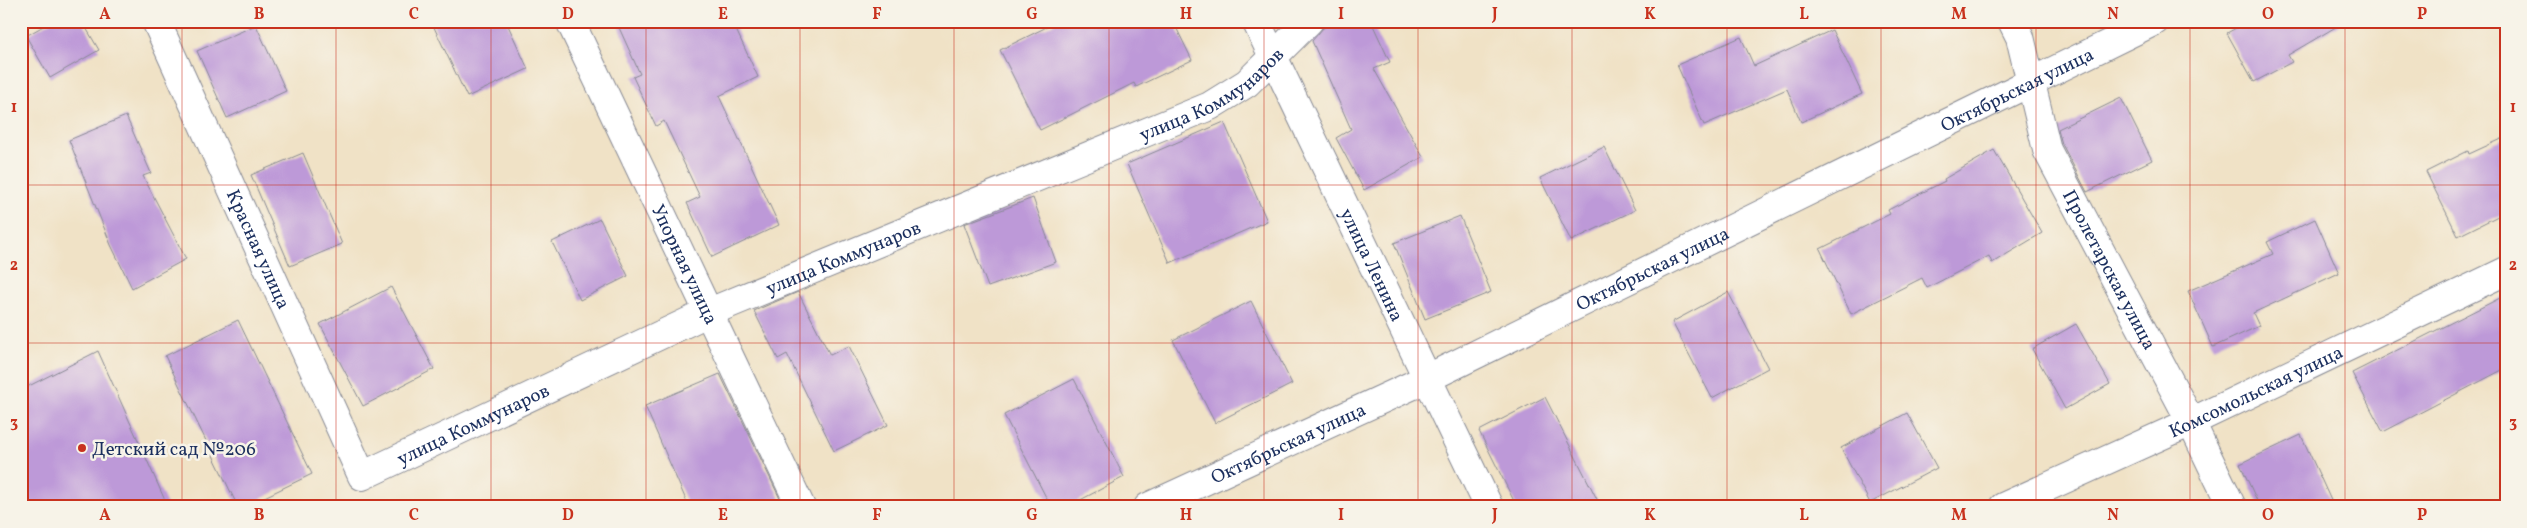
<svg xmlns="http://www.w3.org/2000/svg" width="2527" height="528" viewBox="0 0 2527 528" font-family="Vollkorn,serif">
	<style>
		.building { fill: #bd99d8 }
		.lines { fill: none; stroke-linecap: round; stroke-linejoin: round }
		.minor-casing { stroke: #868892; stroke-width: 30 }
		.tertiary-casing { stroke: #868892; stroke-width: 30 }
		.minor { stroke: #fff; stroke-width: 28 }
		.tertiary { stroke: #fff; stroke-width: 28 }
		.grid { fill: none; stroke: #c8321e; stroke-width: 1; stroke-opacity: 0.55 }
		.poi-dot { fill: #c8321e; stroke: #f7f3e8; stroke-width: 2 }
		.labels { text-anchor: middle; stroke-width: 5; stroke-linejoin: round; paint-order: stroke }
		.street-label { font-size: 19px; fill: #1b2f5e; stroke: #f7f3e8 }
		.poi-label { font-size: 19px; fill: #1b2f5e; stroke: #f7f3e8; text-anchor: start }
		.neatline { fill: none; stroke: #c8321e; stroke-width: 2 }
		.grid-label { font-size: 16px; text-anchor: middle; font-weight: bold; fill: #c8321e }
	</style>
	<rect width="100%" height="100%" fill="#f7f3e8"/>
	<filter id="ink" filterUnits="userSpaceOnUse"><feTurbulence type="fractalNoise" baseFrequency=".02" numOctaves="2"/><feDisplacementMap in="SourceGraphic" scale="10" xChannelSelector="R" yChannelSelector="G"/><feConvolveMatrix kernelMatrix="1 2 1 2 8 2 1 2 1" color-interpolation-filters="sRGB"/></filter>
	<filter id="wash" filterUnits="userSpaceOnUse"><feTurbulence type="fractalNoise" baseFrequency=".0096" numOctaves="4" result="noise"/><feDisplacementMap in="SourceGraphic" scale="20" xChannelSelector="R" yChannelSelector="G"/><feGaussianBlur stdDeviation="1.12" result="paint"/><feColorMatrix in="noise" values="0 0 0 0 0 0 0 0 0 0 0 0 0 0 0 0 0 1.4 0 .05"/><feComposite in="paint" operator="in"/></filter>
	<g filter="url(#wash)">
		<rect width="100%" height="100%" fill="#f0e2c6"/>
		<g id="blocks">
			<!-- building -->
			<path class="building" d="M52,21H82L99,50L50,78L26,36Z
				M431,21H506L528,69L467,97Z
				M616,21H732L758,77L719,96L779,225L712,257L687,203L700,197L664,121L656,126L633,77L640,74Z
				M1059,21H1173L1192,60L1136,87L1134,83L1040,130L1000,50Z
				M1337,21H1371L1390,62L1374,69L1423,157L1364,190L1336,138L1351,129L1312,41L1323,28Z
				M2249,21H2346L2288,55L2292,62L2254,82L2227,33Z
				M256,25L286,91L227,118L197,51Z
				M1832,30L1862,94L1801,122L1787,89L1704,125L1677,65L1741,37L1754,66Z
				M2121,98L2152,160L2087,192L2062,144L2058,129Z
				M126,116L151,173L143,176L186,259L132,288L111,245L69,140Z
				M1224,122L1267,221L1170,263L1127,164Z
				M2506,137V212L2458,236L2426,172L2468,151L2469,154Z
				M1604,147L1635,210L1571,241L1540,178Z
				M1994,150L2042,233L1992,263L1989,256L1927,288L1922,278L1851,314L1820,249L1890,214L1888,210L1945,181L1944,179Z
				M303,153L342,244L290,266L251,175Z
				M1033,198L1056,262L988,287L964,224Z
				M1460,216L1491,292L1425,319L1394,243Z
				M600,219L628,276L580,300L552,242Z
				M2315,219L2339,273L2253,313L2259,326L2213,347L2188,291L2273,254L2267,242Z
				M391,287L434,369L363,406L320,324Z
				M798,292L830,355L849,346L888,425L834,451L787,354L778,359L754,311Z
				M1728,292L1768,368L1712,398L1672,322Z
				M2506,295V368L2383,432L2352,373Z
				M1251,301L1292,384L1215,423L1173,340Z
				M238,320L312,474L244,507H238L165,356Z
				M2076,324L2110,384L2065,409L2032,349Z
				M98,351L168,507H21V390Z
				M720,374L784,507H689L645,406Z
				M1074,379L1124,477L1067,507H1051L1004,415Z
				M1545,397L1601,507H1517L1479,431Z
				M1907,413L1937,468L1870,503L1841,448Z
				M2301,435L2334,507H2260L2240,464Z"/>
		</g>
	</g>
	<g filter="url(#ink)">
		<use href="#blocks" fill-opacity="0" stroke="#868892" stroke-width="1"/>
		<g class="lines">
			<defs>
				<g id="minor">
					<path id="s1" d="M156,21L362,476L707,313L1210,106L1247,83L1309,21"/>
					<path id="s2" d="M570,21L801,507"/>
					<path id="s3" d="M2012,21L2020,37L2047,150L2191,422L2232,507"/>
					<path id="s4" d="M1426,379L2155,21"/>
					<path id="s5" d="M2003,507L2191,422L2506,271"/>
				</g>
				<g id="tertiary">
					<path id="s6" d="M1256,21L1489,507"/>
					<path id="s7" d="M1148,507L1426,379"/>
				</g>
			</defs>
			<!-- minor casing -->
			<use href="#minor" class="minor-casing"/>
			<!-- tertiary casing -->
			<use href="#tertiary" class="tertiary-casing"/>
			<!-- minor -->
			<use href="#minor" class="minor"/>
			<!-- tertiary -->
			<use href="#tertiary" class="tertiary"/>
		</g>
	</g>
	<!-- grid -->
	<path class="grid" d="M182,21V507M336,21V507M491,21V507M646,21V507M800,21V507M954,21V507M1109,21V507M1264,21V507M1418,21V507M1572,21V507M1727,21V507M1881,21V507M2036,21V507M2190,21V507M2345,21V507M21,185H2506M21,343H2506"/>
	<!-- markers -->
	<circle class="poi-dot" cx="82" cy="448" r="5"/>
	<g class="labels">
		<!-- street labels -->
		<g class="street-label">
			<text dy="7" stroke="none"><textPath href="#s4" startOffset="658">Октябрьская улица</textPath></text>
			<text dy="7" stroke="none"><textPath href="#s1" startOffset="1432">улица Коммунаров</textPath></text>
			<text dy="7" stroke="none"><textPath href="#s1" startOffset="250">Красная улица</textPath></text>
			<text dy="7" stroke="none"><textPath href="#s1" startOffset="1028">улица Коммунаров</textPath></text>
			<text dy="7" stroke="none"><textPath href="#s2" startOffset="269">Упорная улица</textPath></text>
			<text dy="7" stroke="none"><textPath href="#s6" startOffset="270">улица Ленина</textPath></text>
			<text dy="7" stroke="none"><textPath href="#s4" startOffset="252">Октябрьская улица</textPath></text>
			<text dy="7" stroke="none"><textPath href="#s3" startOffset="269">Пролетарская улица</textPath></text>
			<text dy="7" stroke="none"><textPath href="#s5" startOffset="278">Комсомольская улица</textPath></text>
			<text dy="7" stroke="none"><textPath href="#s1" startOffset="622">улица Коммунаров</textPath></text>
			<text dy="7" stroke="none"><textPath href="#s7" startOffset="154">Октябрьская улица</textPath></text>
		</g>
		<!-- poi labels -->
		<g class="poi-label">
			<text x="92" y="455">Детский сад №206</text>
		</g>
	</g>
	<!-- margin -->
	<rect width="2527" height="528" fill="none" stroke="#f7f3e8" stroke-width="55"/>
	<rect x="28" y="28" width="2472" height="472" class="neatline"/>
	<g class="grid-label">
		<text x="105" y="19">A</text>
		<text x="259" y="19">B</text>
		<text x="414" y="19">C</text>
		<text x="568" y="19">D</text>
		<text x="723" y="19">E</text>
		<text x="877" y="19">F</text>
		<text x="1032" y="19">G</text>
		<text x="1186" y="19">H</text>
		<text x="1341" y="19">I</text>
		<text x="1495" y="19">J</text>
		<text x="1650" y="19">K</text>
		<text x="1804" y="19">L</text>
		<text x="1959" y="19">M</text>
		<text x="2113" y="19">N</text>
		<text x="2268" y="19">O</text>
		<text x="2422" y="19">P</text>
		<text x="14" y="112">1</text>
		<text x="2513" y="112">1</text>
		<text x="14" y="270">2</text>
		<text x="2513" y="270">2</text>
		<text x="14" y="427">3</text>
		<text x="2513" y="427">3</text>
		<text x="105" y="520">A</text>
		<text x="259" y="520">B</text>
		<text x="414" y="520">C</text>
		<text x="568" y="520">D</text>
		<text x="723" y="520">E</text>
		<text x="877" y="520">F</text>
		<text x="1032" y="520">G</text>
		<text x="1186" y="520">H</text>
		<text x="1341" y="520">I</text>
		<text x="1495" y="520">J</text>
		<text x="1650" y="520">K</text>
		<text x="1804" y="520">L</text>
		<text x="1959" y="520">M</text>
		<text x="2113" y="520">N</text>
		<text x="2268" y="520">O</text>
		<text x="2422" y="520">P</text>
	</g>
</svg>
